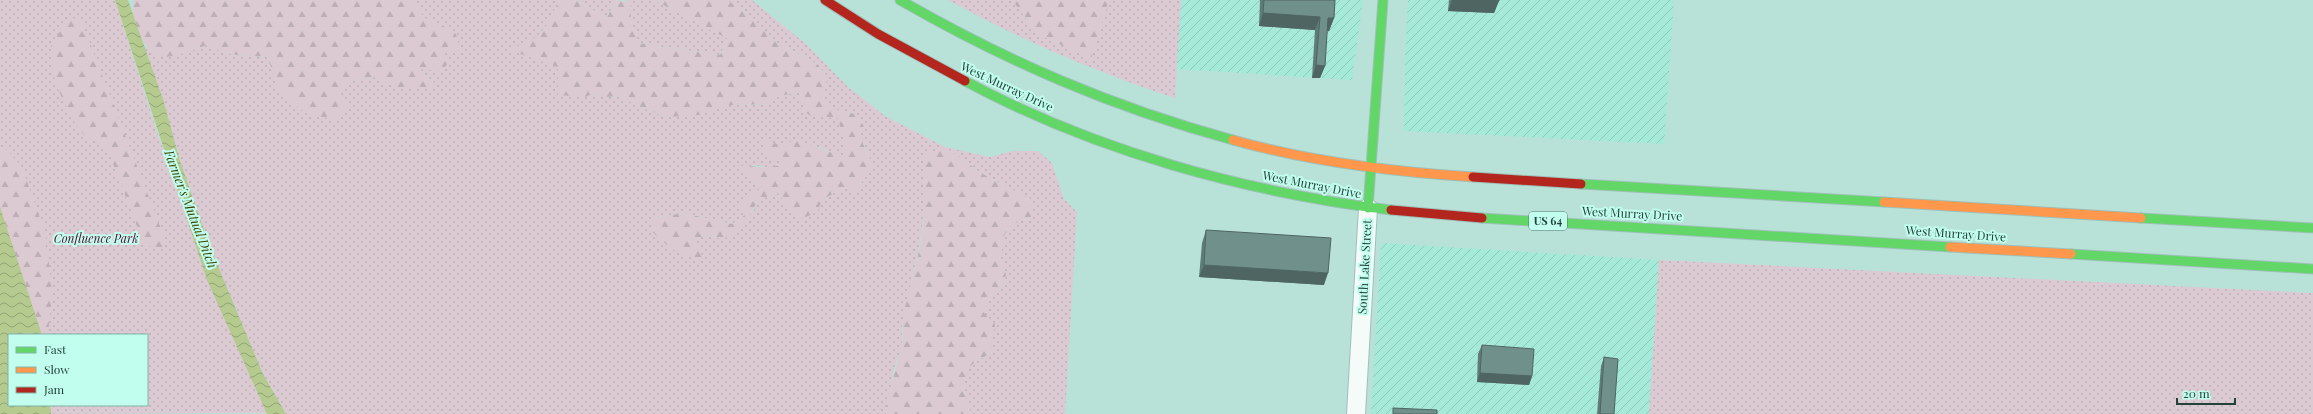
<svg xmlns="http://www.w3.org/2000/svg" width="2313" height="414" viewBox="0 0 2313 414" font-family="'Playfair Display',serif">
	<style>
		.industrial { fill: url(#industrial-furrows) }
		.green { fill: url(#green-dots); fill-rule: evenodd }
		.forest { fill: url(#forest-firs) }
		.water { fill: url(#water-waves) }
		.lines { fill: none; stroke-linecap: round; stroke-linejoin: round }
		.street-casing { stroke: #9fc0b9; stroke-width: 20 }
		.fast-casing { stroke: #9fc0b9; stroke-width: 11 }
		.slow-casing { stroke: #9fc0b9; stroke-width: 11 }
		.jam-casing { stroke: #9fc0b9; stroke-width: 11 }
		.street { stroke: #f4fbf9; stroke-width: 18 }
		.fast { stroke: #63d668; stroke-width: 9 }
		.slow { stroke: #ff974d; stroke-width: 9 }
		.jam { stroke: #b3261e; stroke-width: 9 }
		.wall { fill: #607c78 }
		.shaded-wall { fill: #4e6562 }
		.building { fill: #70908c; stroke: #4e6562 }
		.labels { text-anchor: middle; stroke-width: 4; stroke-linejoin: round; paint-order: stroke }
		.shield { fill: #c2feee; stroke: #527a70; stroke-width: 1 }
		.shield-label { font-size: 11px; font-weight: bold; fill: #22423a }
		.street-label { font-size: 12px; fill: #22423a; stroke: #c2feee }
		.park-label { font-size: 12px; font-style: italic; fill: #570e32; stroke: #c2feee }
		.water-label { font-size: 13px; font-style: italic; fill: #3b4201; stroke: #c2feee }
	</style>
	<defs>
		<pattern id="industrial-furrows" width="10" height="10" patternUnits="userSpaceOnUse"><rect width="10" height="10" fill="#a5e9d8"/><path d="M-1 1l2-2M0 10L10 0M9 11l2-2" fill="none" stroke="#8ec9ba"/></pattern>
		<pattern id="green-dots" width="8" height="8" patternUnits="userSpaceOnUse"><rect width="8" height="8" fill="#dccad2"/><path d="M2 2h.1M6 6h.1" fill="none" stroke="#bcafb5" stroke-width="1.8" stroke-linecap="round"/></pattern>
		<pattern id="forest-firs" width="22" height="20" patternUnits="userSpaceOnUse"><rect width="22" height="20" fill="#dccad2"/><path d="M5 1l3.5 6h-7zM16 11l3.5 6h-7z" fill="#bcafb5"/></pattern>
		<pattern id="water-waves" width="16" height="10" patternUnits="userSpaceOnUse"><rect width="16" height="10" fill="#b4ca8e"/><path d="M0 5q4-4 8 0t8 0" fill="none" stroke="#92a675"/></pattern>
	</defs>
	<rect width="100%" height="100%" fill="#b8e2d8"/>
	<!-- industrial -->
	<path class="industrial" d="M1181,0H1363L1352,80L1176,69Z
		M1408,0H1674L1664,144L1404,131L1405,55Z
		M1381,243L1659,260L1649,414H1371Z"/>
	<!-- green -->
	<path class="green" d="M0,0H115L158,135L267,413L0,414ZM9,335H147V405H9Z
		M415,0H559L547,25L535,39L558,67L592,94L605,97L619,96L645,109L667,117L715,109L729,105L769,104L779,96L799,92L805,112L812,117H838C841,134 848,141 845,158L819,147L773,168L753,165L749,179L765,188L745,215L732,224L683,213L655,218L704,260L692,239L710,235L723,239L753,212L758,200L778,193L799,220L822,200L843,188L855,191C883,157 868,166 859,131L864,126L855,114L836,110L823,103L827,76L817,64L776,42L751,16L727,0H752L806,44L847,86L885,116L945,147L990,157L1013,151H1038L1052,163L1064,199L1077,212L1065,414H971C966,400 959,374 974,363C979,359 986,356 991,353L982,312L991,298L1004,285L1006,274L1001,258L1003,237L1011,225L1031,217L1030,199L979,172L960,157L924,205L921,237L902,327V347L894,368L886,414H286L263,374L210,247L180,161L163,99L144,46C163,60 187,52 207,45C226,55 244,57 266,56L273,71L276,86L305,113L341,93L351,81L375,77L398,88L437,85L417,68L445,53L442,25L420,16L424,12Z
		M576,0H615L607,18Z
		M624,0H654L728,39L720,55L638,43L631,23L630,2Z
		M948,0H1012L1038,34L1091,59L1109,0H1181L1175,98C1096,72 1021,40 948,0Z
		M1659,260L2313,293V414H1649Z"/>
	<!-- forest -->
	<path class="forest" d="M134,0H415L424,12L420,16L442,25L456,34L460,50L445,53L448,63L442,71L418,69L437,85L431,89L397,88L375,77L351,81L341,93L348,106L335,120L305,113L276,86L273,71L266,56C244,57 226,55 207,45C176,56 153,70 138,30C135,19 131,11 134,0Z
		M559,0H576L607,18L615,0L630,2L631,23L638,43L720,55L728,39L654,0H727L751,16L776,42L817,64L827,76L823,103L836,110L855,114L864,126L859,131C868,167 883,157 855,191L843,188L822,200L817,212L799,220L778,193L758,200C750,218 741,230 723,239L710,235L692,239L705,260C682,259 665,245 650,229L655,218L683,213L732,224L745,215L741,206L750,193L765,188L749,179L739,166C756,165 769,171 784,163L767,156L762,140L782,145L795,140L845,157C848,143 841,132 838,118L812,117L805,112L799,92L779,96L769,104L729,105L699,115L667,117L645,109L619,96L605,97L592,94L585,97L558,95V67L509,50C543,36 544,33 559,0Z
		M1012,0H1109L1091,59L1038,34Z
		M80,17L163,234L165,242L162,248L154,249L143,242L107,148L85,136L72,119L56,85L52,67L51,45L68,19Z
		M0,147L7,150L22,167L46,235L52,294L48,335H42L0,207Z
		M945,147L960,157L979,172L1030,199L1031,217L1011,225L1003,237L1001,258L1006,274L1004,285L991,298L983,312L995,324L991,353C986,356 979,359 974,363C959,374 966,400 971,414H886C889,391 895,371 901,349C904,338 902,324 904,313C909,288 918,260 922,236C925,208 921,181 926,154Z"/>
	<!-- water -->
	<path class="water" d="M115,0H128L163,99L180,161L210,247L263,374L286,414H267L207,280Z
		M0,207L42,335H9V405H50L51,414H0Z"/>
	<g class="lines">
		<defs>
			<path id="street" d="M1356,414L1368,208"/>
			<path id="fast" d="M900,0C1008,62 1112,107 1233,140
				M965,81C1095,151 1245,192 1391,210
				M1581,184L1884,202
				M1368,208L1383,0
				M1482,218L1950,247
				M2141,218L2313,228
				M2071,254L2313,269"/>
			<path id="slow" d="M1233,140C1311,162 1392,172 1473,177
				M1884,202L2141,218
				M1950,247L2071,254"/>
			<path id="jam" d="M825,0L878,34L965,81
				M1473,177L1581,184
				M1391,210L1482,218"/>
		</defs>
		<!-- street casing -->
		<use href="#street" class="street-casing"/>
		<!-- fast casing -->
		<use href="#fast" class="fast-casing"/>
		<!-- slow casing -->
		<use href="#slow" class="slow-casing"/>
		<!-- jam casing -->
		<use href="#jam" class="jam-casing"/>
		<!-- street -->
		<use href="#street" class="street"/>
		<!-- fast -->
		<use href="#fast" class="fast"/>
		<!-- slow -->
		<use href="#slow" class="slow"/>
		<!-- jam -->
		<use href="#jam" class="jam"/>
	</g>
	<!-- wall -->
	<path class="wall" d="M1260,0H1335L1334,18L1329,31H1327L1325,66L1320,78H1312L1315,30L1259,26Z
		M1449,0H1499L1494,13L1448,11Z
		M1206,230L1324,285L1199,277L1202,243Z
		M1482,345L1532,376L1529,385L1477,382L1478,354Z
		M1604,357L1614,414H1597L1601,366Z"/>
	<!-- shaded-wall -->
	<path class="shaded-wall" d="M1452,0H1483L1499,1L1494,13L1448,11Z
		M1263,13L1320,17L1315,30L1259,26Z
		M1328,18H1334L1329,31L1323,30Z
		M1316,65L1325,66L1320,78H1312Z
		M1204,265L1328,273L1324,285L1199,277Z
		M1480,373L1532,376L1529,385L1477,382Z"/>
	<!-- building -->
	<path class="building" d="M1264,0H1335L1334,18H1328L1325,66L1316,65L1320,17L1263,13Z
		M1483,0H1499V1Z
		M1206,230L1331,238L1328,273L1204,265Z
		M1482,345L1534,349L1532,376L1480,373Z
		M1604,357L1618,359L1614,414H1600Z
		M1393,408L1437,410V414H1393Z"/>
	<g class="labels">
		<!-- shield labels -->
		<rect class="shield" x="1529" y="212" width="38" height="18" rx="3"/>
		<g class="shield-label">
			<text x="1548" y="225">US 64</text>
		</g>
		<!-- street labels -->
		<g class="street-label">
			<text transform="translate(1007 87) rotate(25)" y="4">West Murray Drive</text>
			<text transform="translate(1312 185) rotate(11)" y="4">West Murray Drive</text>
			<text transform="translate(1632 214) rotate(3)" y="4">West Murray Drive</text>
			<text transform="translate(1956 234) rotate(4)" y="4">West Murray Drive</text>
			<text transform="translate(1365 267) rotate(-87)" y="4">South Lake Street</text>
		</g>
		<!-- park labels -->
		<g class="park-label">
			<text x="96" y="243">Confluence Park</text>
		</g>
		<!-- water labels -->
		<g class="water-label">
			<text transform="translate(191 209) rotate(69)" y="5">Farmer's Mutual Ditch</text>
		</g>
	</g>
	<!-- legend -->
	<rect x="8" y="334" width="140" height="72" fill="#c2feee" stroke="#82b3a6"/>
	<rect x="16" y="347" width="20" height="6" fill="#63d668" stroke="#82b3a6"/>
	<text x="44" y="354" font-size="12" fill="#22423a">Fast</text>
	<rect x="16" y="367" width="20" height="6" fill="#ff974d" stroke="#82b3a6"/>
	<text x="44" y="374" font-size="12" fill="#22423a">Slow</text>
	<rect x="16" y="387" width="20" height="6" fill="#b3261e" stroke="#82b3a6"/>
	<text x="44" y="394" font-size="12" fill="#22423a">Jam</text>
	<!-- scale -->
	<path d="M2177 398v6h58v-6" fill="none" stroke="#22423a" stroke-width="2"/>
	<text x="2183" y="398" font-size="12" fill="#22423a" stroke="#c2feee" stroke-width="3" paint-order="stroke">20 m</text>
</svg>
